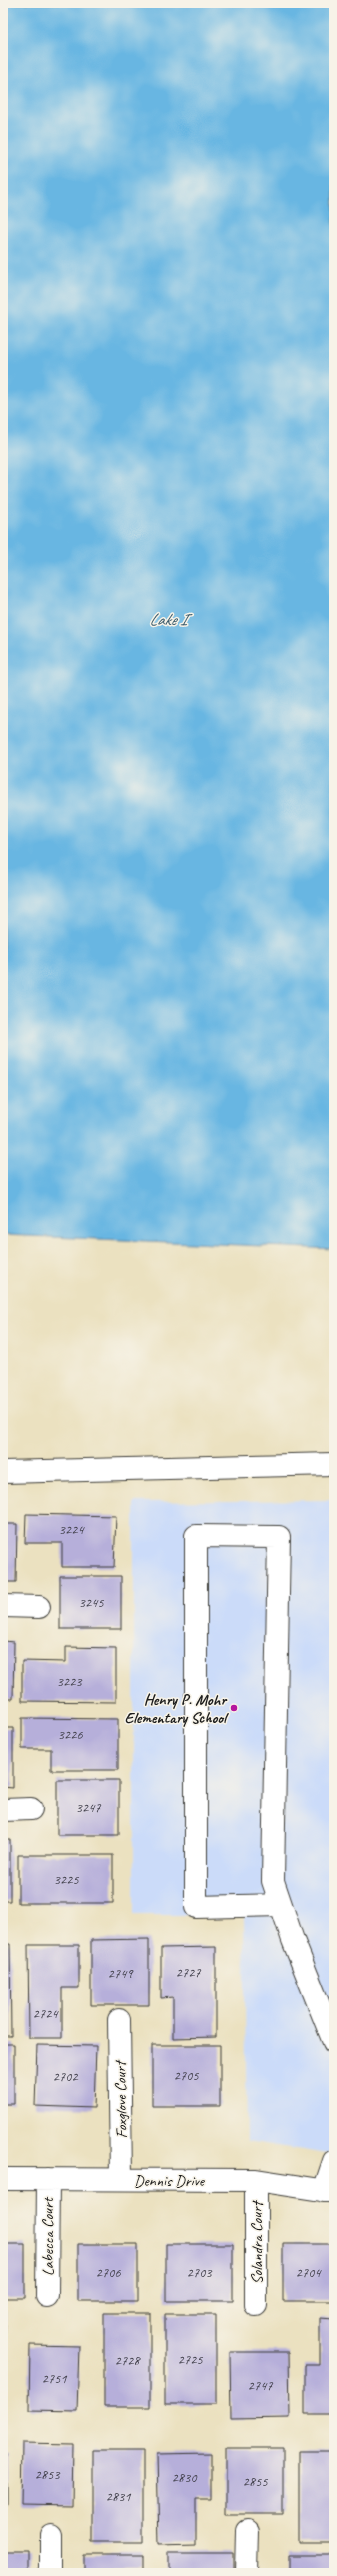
<svg xmlns="http://www.w3.org/2000/svg" width="337" height="2576" viewBox="0 0 337 2576" font-family="Caveat,sans-serif">
	<style>
		.built { fill: #cbdbf9 }
		.water { fill: #68b6e2; stroke: #42697f }
		.building { fill: #b6afda }
		.lines { fill: none; stroke-linecap: round; stroke-linejoin: round }
		.minor-casing { stroke: #3b3a35; stroke-width: 24 }
		.minor { stroke: #fff; stroke-width: 22 }
		.poi-dot { fill: #b5179e; stroke: #f7f3e8; stroke-width: 1.5 }
		.labels { text-anchor: middle; stroke-width: 3; stroke-linejoin: round; paint-order: stroke }
		.number-label { font-size: 14px; fill: #42414c }
		.poi-label { font-size: 16px; font-weight: bold; fill: #1c1c1c; stroke: #f7f3e8; text-anchor: end }
		.street-label { font-size: 16px; fill: #1c1c1c; stroke: #f7f3e8 }
		.water-label { font-size: 17px; font-style: italic; fill: #3a5a6b; stroke: #f7f3e8 }
	</style>
	<rect width="100%" height="100%" fill="#f7f3e8"/>
	<filter id="ink" filterUnits="userSpaceOnUse"><feTurbulence type="fractalNoise" baseFrequency=".025" numOctaves="2"/><feDisplacementMap in="SourceGraphic" scale="8" xChannelSelector="R" yChannelSelector="G"/><feConvolveMatrix kernelMatrix="1 2 1 2 8 2 1 2 1" color-interpolation-filters="sRGB"/></filter>
	<filter id="wash" filterUnits="userSpaceOnUse"><feTurbulence type="fractalNoise" baseFrequency=".012" numOctaves="4" result="noise"/><feDisplacementMap in="SourceGraphic" scale="16" xChannelSelector="R" yChannelSelector="G"/><feGaussianBlur stdDeviation="0.9" result="paint"/><feColorMatrix in="noise" values="0 0 0 0 0 0 0 0 0 0 0 0 0 0 0 0 0 1.4 0 .05"/><feComposite in="paint" operator="in"/></filter>
	<g filter="url(#wash)">
		<rect width="100%" height="100%" fill="#ebe1c0"/>
		<!-- built -->
		<path class="built" d="M334,1500V2155L247,2141L244,1915H134V1502Z"/>
		<!-- water -->
		<path class="water" d="M3,3H334V1249L3,1235Z"/>
		<g id="blocks">
			<!-- building -->
			<path class="building" d="M26,1514L116,1516L114,1567H62V1543H25Z
				M3,1524H17L16,1582H3Z
				M60,1576H121V1629H60Z
				M3,1641L14,1642L13,1699H3Z
				M66,1647L116,1648V1702L22,1701V1661L66,1662Z
				M22,1718L118,1719V1770H51V1749H22Z
				M3,1728H13V1788L3,1787Z
				M57,1780H119V1835H57Z
				M3,1840H10V1901H3Z
				M18,1855H113V1903H18Z
				M149,1939V2005H91V1940Z
				M3,1944H10L11,2036H3Z
				M28,1945H79V1988H62V2038H29Z
				M216,1947V2037L173,2038V1997L161,1998V1948Z
				M3,2044H14V2104H3Z
				M37,2045L96,2046L94,2108L35,2106Z
				M152,2045H220V2106H152Z
				M3,2244H25V2298H3Z
				M78,2244H138V2301H78Z
				M166,2244H233V2301H166Z
				M283,2244H334V2301H283Z
				M3,2312H6L4,2401H3Z
				M104,2313H150V2407H104Z
				M165,2314H216V2404H165Z
				M320,2318L334,2319V2414H305V2365H320Z
				M30,2345L79,2346L77,2411L29,2410Z
				M230,2352H289L290,2418L231,2419Z
				M22,2443L73,2444L72,2505L21,2504Z
				M226,2448H283V2514H226Z
				M93,2450H143V2542H93Z
				M299,2451H334V2543H299Z
				M3,2453H6V2507H3Z
				M211,2453V2500H196V2544L159,2545L157,2454Z
				M3,2551H28V2573H3Z
				M168,2553H233V2573H168Z
				M84,2555H143V2573H84Z
				M288,2555H334V2573H288Z"/>
		</g>
	</g>
	<g filter="url(#ink)">
		<use href="#blocks" fill-opacity="0" stroke="#3b3a35" stroke-width="1"/>
		<g class="lines">
			<defs>
				<path id="minor" d="M3,1472L334,1464
					M3,1606L39,1607
					M3,1810L31,1809
					M281,1905L196,1907V1536L279,1537L273,1881L293,1940L334,2042
					M119,2020L121,2179
					M3,2179L256,2180L334,2192
					M256,2180V2305
					M324,2191L334,2161
					M47,2296L48,2179
					M51,2535V2573
					M246,2573L247,2531"/>
			</defs>
			<!-- minor casing -->
			<use href="#minor" class="minor-casing"/>
			<!-- minor -->
			<use href="#minor" class="minor"/>
		</g>
	</g>
	<!-- markers -->
	<circle class="poi-dot" cx="234" cy="1708" r="4"/>
	<g class="labels">
		<!-- number labels -->
		<g class="number-label">
			<text x="71" y="1534">3224</text>
			<text x="91" y="1607">3245</text>
			<text x="69" y="1686">3223</text>
			<text x="70" y="1739">3226</text>
			<text x="88" y="1812">3247</text>
			<text x="66" y="1884">3225</text>
			<text x="188" y="1977">2727</text>
			<text x="120" y="1978">2749</text>
			<text x="45" y="2018">2724</text>
			<text x="186" y="2080">2705</text>
			<text x="65" y="2081">2702</text>
			<text x="108" y="2277">2706</text>
			<text x="199" y="2277">2703</text>
			<text x="308" y="2277">2704</text>
			<text x="190" y="2364">2725</text>
			<text x="127" y="2365">2728</text>
			<text x="54" y="2383">2751</text>
			<text x="260" y="2390">2747</text>
			<text x="47" y="2479">2853</text>
			<text x="184" y="2482">2830</text>
			<text x="255" y="2486">2855</text>
			<text x="118" y="2501">2831</text>
		</g>
		<!-- poi labels -->
		<g class="poi-label">
			<text x="226" y="1705">Henry P. Mohr<tspan x="226" dy="18">Elementary School</tspan></text>
		</g>
		<!-- street labels -->
		<g class="street-label">
			<text transform="translate(120 2100) rotate(-91)" y="6">Foxglove Court</text>
			<text x="169" y="2186">Dennis Drive</text>
			<text transform="translate(47 2237) rotate(-90)" y="6">Labecca Court</text>
			<text transform="translate(256 2243) rotate(-90)" y="6">Solandra Court</text>
		</g>
		<!-- water labels -->
		<g class="water-label">
			<text x="168" y="625">Lake I</text>
		</g>
	</g>
	<!-- margin -->
	<rect width="337" height="2576" fill="none" stroke="#f7f3e8" stroke-width="16"/>
</svg>
